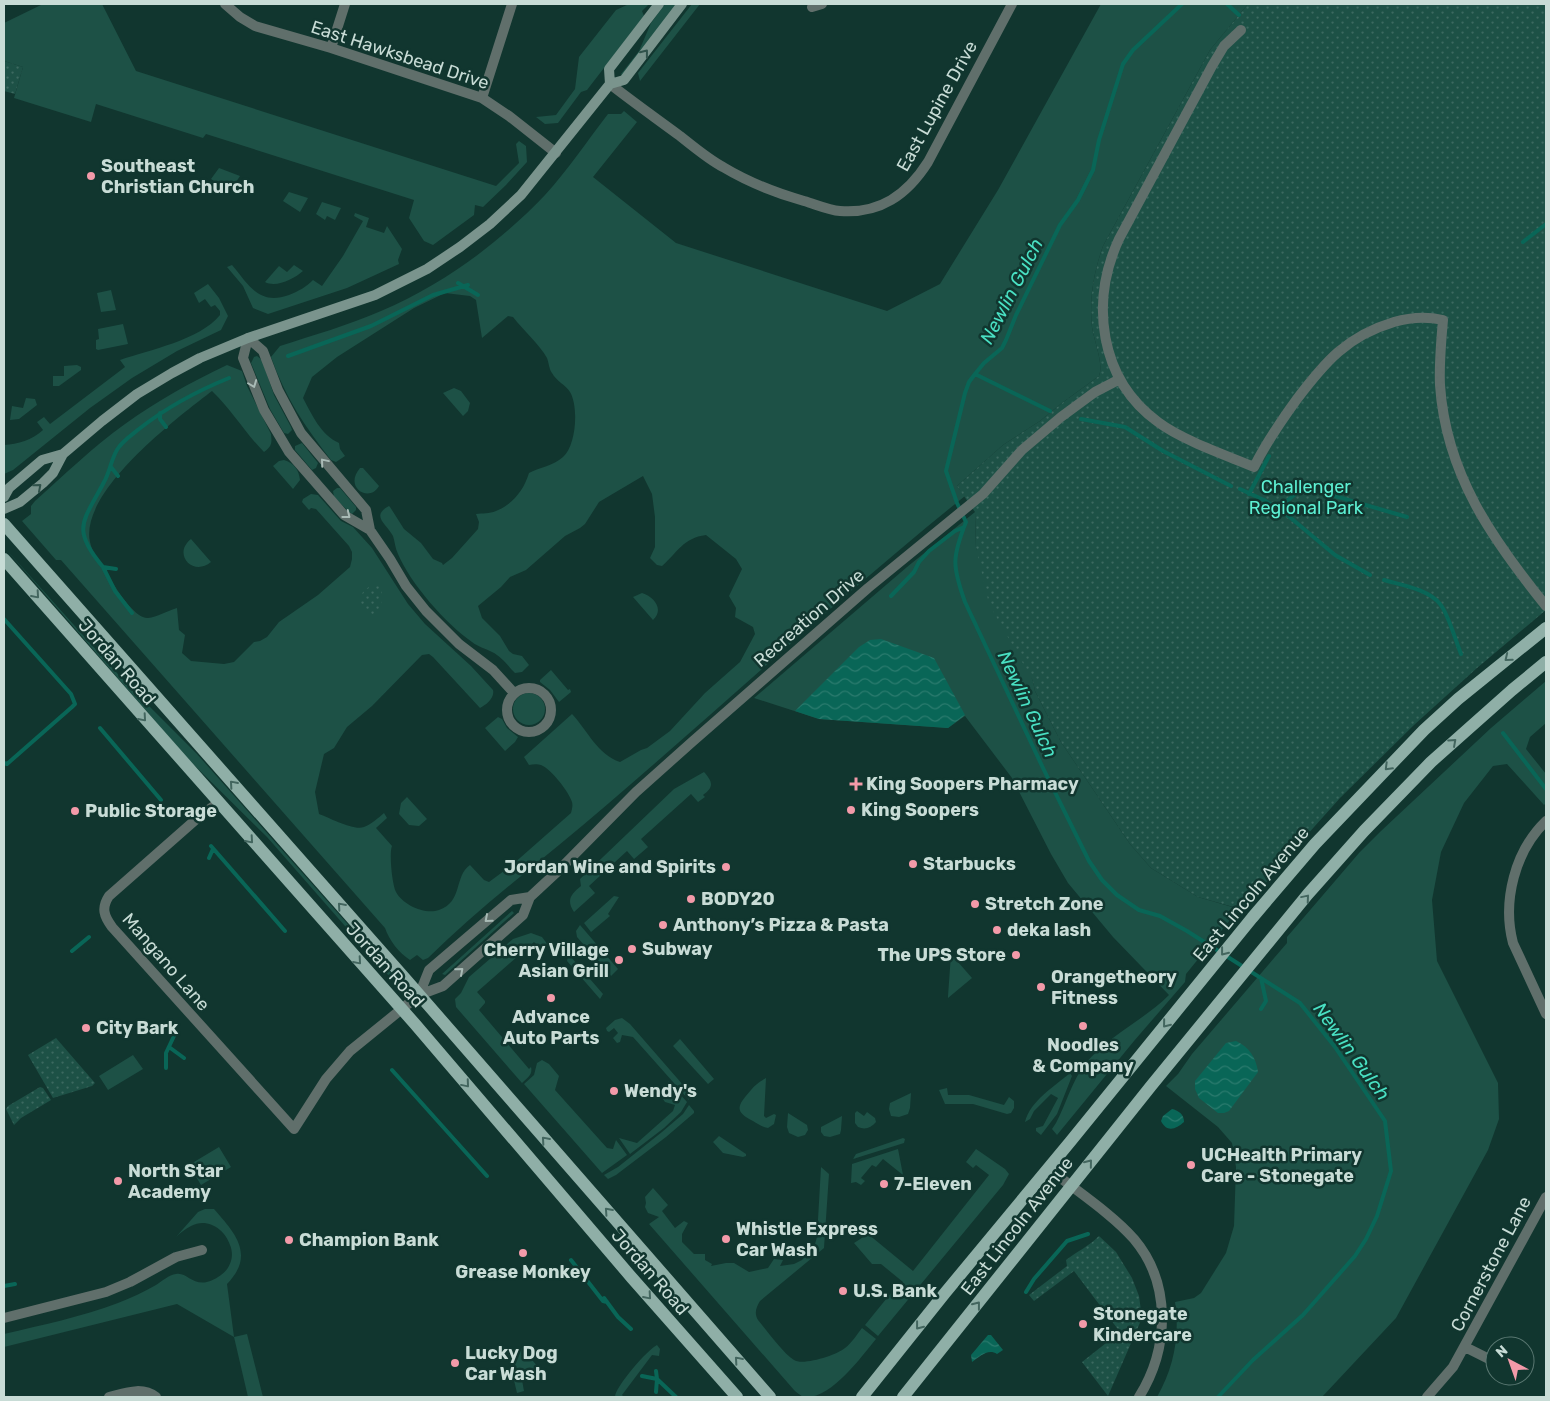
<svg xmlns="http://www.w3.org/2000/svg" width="1550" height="1401" viewBox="0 0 1550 1401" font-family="Rubik,sans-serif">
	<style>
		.grass { fill: #1d5146 }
		.park { fill: url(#park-dots) }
		.water { fill: url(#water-waves) }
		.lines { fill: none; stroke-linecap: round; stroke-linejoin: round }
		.stream { stroke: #096657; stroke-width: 4 }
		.street { stroke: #606f6b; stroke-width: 10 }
		.secondary { stroke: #7a948d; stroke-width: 10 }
		.primary { stroke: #8fafa7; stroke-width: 12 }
		.oneway { stroke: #30524b }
		.oneway2 { stroke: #a9bbb6 }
		.oneway3 { stroke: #43665f }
		.poi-dot { fill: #f39aa9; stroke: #11362f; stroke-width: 2 }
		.labels { text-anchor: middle; stroke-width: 5; stroke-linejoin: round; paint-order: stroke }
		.street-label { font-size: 18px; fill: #c8dcd6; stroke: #11362f }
		.poi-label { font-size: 18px; font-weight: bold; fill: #c8dcd6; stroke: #11362f; text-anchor: start }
		.park-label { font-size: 18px; fill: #5df0d3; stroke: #11362f }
		.water-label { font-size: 19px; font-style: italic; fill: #49e0c3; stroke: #11362f }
	</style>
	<defs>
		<pattern id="park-dots" width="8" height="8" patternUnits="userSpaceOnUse" patternTransform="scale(1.25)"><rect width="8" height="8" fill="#1d5146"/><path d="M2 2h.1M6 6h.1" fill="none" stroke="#3c6960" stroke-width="1.8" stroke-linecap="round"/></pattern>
		<pattern id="water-waves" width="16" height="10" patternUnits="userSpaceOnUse" patternTransform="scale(1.25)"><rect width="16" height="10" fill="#096657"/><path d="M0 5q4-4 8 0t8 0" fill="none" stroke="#2b7b6e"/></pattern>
	</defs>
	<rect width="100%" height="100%" fill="#11362f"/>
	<!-- grass -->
	<path class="grass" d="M43,4H102L136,71L496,186L519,163L516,144L519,141L526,146L527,162L506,185L483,207L475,205L474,215L433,245L424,241L409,218L414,200L206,134L203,138L96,104L91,122L14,98L23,67L4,61V23Z
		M629,4H649L642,11L644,16L587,90L581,92L558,123L545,124L536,117L556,115L575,89L579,57L616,10Z
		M665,4H677L622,76L621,74L639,51L651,23Z
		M692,4H700L640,81L638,73Z
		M1101,4H1248L1210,50L1103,246C1094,272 1089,298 1092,327C1094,341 1104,364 1099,376L1062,403L1040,421L1003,445L957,486L965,496C843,594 728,701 609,803C549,855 485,902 428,958L423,960L417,955L410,960C399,953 389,940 385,928L61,560H56L22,521L31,514V506L35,501C64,475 93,447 125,424C157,401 191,382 227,365L242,371L247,386L271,434C272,443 272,446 264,452C245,433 232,410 212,391C177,418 79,492 90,542C93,558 107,574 116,588C121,596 137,619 148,618C157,617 167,611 177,608L179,630L185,635L182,653L191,661L224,664L234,662L254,642L260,641L267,637L279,622L318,595L350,567L352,559V552L349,546L316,509L311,508L309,510L302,502L303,499L311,494L318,495L341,521L353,527L372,548L408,604L425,624L471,666L493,690C495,698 486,705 480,708L433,657L429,654L422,655L372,706L347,727L334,748L324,754L315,792L319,814C330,818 354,831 364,827C372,824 378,818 384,813L387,818L376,828L392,846C389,853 392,884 396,892C403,905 425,915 439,910C463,902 454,876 470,865L484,880L489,882L512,865L571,813C572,809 573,806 572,802C569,792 551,769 541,765C538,764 533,764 529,765L524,757L572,714C587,730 598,755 620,762L641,750L647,748L670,731L705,693L740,662L755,634L753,627L735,617L736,608L729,596L742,569L736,559L706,535C683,538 678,552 662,566L657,565L650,558L655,547V517L652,494L643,476L599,502L585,524L580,528L565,536L526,570L510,577L501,587L478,606L482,618L500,636L509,651L513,654L522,656L529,665L522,672L515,673C508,666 501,656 492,652C485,648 478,647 472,642C446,624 410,583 398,554C395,548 395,542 393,536C387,524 370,516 389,506L390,507L404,529L421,543L433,559L442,563L443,565L452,558L478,529L479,522L476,514C483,513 489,514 496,511C512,505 524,490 529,473C540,467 553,466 563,457C576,446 579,407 570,392C566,385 556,381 552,373C549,369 549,363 547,358C540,345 523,330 513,317L508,316L482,338L476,300L470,296L445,293L414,308L337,357L312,377L303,398C312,415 321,435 339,443L340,449L345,456L336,462L331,460C305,427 285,397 271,357L280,346C314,335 349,325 381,311C444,284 498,244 545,195C568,170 587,141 608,114H621L624,111L637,122L593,177L676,243L887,311L940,284L998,190Z
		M219,168L240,176L232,188L225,184L220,185L211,179Z
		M289,192L308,198L300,212L283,201Z
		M322,202L341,208L335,220L327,216L325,220L316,214Z
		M355,213L369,218L366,227L384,233L387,226L402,249L398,260L399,264L347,288L268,314L253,308L243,286L227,267L232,265C249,285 259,306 289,295C299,291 306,287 313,280L322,286L343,256L363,221L354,216Z
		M294,265L303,271C294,279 276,288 265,282L279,266L287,272Z
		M208,284L219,298L228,316L221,330L177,351L132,378L90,408L13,470L4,474V445C18,444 32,440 43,430L37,422L44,417L50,424L125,367L120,360C149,350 200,340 220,315V311L215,305L211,307L205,299L199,303L194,293Z
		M111,290L116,310L101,312L97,293Z
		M123,324L128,344L98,350L96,349V340L99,339L98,329Z
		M257,356L262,360L274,395L291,427L292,430L288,434L284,433L270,409L251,363L254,357Z
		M77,365L81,367V370L59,386H53V376H64V366Z
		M454,388L461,391L470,403L468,411L463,416L443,393Z
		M26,398L35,399L37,405L19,419L10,420L12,406L23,408Z
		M302,443L318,463L316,468L312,470L295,450V446Z
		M284,460C294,463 299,470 300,480L293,489L273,466L279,461Z
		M360,468H363L379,486C370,503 343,488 360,468Z
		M337,488H340L356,507V510L352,514L349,512L334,497L333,491Z
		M975,512L976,548L1033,681L1035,691L1061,742L1130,844L1151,868L1198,897L1239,909L1186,974L1185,982L1134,1041L1057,1135L1052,1129L1056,1123C1066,1104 1072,1081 1085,1064C1108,1036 1144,1020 1169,995L1113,937L1068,883L1051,854L1012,778L965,716L948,728L819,719L754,698L907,567Z
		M191,539L211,562C193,577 172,554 191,539Z
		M4,547L125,682L197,754L391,973L390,976L387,974L267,837L189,760Z
		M642,593C655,597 664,610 653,620L633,597Z
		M551,670L568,690L570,689L571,692L559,702L550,690L540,682V680Z
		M1546,681V723L1530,737L1526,749L1546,774V803L1544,805L1507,764L1493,766L1464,803L1441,852L1432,900L1437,961L1498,1083L1499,1119L1488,1150L1396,1318L1322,1397H1157C1174,1367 1180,1336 1175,1302L1194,1298L1201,1293L1226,1253L1234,1226L1236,1167L1232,1143L1218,1127L1166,1086L1178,1074L1192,1054L1287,943V937L1359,853L1381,831L1491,728Z
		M513 709a16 16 0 1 1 32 0a16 16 0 1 1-32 0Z
		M498,717L502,719L507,728L518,737L515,742L505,751L485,728Z
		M704,772C713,782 714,787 703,795L705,797L698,802L691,794L641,839L648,847L634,859L627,851L589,886L595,893L594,894L574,912C566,900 571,894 581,886L580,879L674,789Z
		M407,797L427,819L419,826L409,825L399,814L401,803Z
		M614,896L619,897L608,914L610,916L591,932L584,923Z
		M512,911L514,913L445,975L442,974Z
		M580,925L618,969L611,976L577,937L576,931Z
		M531,933L542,937L548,945L542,950L534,942L477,992L485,1001V1003L479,1010L529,1069L531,1067C533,1075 527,1078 522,1083L456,1007L455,999L461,993L469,977L513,939Z
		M951,954L972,978L948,998V996Z
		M568,957H571L603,994L600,999L567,961Z
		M622,1018L630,1024L690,1093L689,1100L633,1037L622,1035L620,1042L617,1043L613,1038L618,1033L614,1028L609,1032L607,1031L606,1028L615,1020Z
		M680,1039L714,1079L708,1084L673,1046Z
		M133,1055L143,1069L108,1090L99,1076Z
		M542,1060L549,1064L559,1076L555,1090L607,1148L613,1149L616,1140L627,1155L602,1173L524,1084L534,1075L537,1063Z
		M1070,1073L1072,1076L1057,1114L1041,1135L1036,1131V1128L1043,1126L1058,1098L1051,1094L1034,1111L1030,1119L1025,1122C1030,1101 1055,1086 1070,1073Z
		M766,1078L764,1116L766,1118L774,1114L776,1115L774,1124L768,1128C762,1127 758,1124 753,1121C732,1111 739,1104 751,1090C756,1084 759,1082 766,1078Z
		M668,1081L687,1102L681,1112L664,1128L630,1154L619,1138L637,1143L673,1111L675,1105L665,1102L663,1099Z
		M947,1088L948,1095H969L1004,1105L1009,1097L1014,1101V1108L1011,1113L1007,1114L973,1104H945L939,1090Z
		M911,1093L910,1108L908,1114L899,1117L891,1116L889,1109L890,1103Z
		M689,1105L694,1111V1113L666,1137L616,1175L608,1179L604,1175L618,1167L662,1132L683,1114Z
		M857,1111L864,1116L867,1112L875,1118L876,1122C871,1128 865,1130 858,1127L855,1123V1113Z
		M788,1113L807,1125L808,1130L805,1135L798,1137L789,1133L787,1127Z
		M842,1116L841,1130L840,1134L830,1137L824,1136L821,1132V1127Z
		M719,1136L746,1154V1156L743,1157L723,1153L713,1142Z
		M903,1138L905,1139L904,1143L853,1159L856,1154Z
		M219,1147L231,1167L201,1185L189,1165Z
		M898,1149L903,1175L883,1159L876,1167L872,1165L861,1178L865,1181L861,1185L856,1182L851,1183L852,1164Z
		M976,1149L1005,1169L1009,1174L1003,1185L878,1336L865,1325L891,1293L893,1294L903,1282L881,1264H872L854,1243L868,1234L913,1271L989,1175L976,1165L973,1168L966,1162Z
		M821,1167L829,1174L824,1248L760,1301C756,1308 754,1313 758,1320C767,1331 783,1353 794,1360C803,1366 837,1355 845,1348C852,1343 857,1334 862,1328L876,1339C861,1357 830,1401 803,1397C800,1395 796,1392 794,1390L649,1224L659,1217L648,1213L645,1207L646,1203L645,1197L653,1188L668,1205L662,1211L675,1228L684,1221L688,1223L682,1234V1242L694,1254H705V1260L712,1264L711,1266L726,1263H734L749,1272L768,1268L774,1259L783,1260L780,1266L794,1264L802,1260L815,1244L817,1237Z
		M205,1209H214C236,1234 255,1255 227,1284L234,1337L247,1334L263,1397H248L234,1337L177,1304L4,1347V1334C42,1325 81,1317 118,1303C131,1298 144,1292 156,1285C162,1281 169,1275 176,1274C188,1271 195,1292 218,1277C230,1270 235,1257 230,1245C225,1229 207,1217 191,1226C185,1229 180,1233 176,1237L198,1212Z
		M657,1345L660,1349L659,1356L652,1355L622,1395L624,1397H615C615,1387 648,1349 657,1345Z
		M522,1348L538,1367L523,1378L522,1380L524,1391L517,1393L509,1359Z"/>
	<!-- park -->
	<path class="park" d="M1248,4H1546V610L1477,668L1414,725L1340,798L1306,836L1295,845L1282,863L1244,910L1198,897L1151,868L1130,844L1061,742L1035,691L1033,681L989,604L976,548L975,512L957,486L1003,445L1040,421L1062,403L1099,376C1104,364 1094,341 1092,327C1089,298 1094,272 1103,246L1210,50Z
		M4,61L23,67L15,94L4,91Z
		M371,585H380L382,590L381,611L376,615C367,615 362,611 359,602L363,592Z
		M56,1038L95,1083L92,1086L53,1098L28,1055Z
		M40,1087L43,1088L51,1100L21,1118L14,1125L6,1109L8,1106Z
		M1099,1236L1116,1252L1132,1278L1139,1296L1142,1318L1108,1396L1082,1362L1120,1332L1074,1271L1034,1301L1029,1295L1067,1266L1066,1260C1078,1251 1089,1246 1099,1236Z"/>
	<!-- water -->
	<path class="water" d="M881,639L934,658L965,715L948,728L819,719L795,711L859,647L870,640Z
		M1236,1041C1249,1047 1256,1057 1258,1072L1229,1111L1224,1113H1218L1199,1098L1195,1089V1081L1226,1043Z
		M1172,1109C1179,1111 1184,1114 1184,1122C1176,1129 1167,1133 1161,1121L1163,1116Z
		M988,1335H991L1003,1350L997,1354C988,1348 979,1357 972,1362L971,1355Z"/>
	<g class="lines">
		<!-- stream -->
		<path class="stream" d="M1182,4L1133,50L1123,64L1099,140L1093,170L1078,200L1060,225L1016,315L1006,340L1002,348L984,363L975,374L969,382L965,393L946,471L957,503L966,522C952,557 952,566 965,602L1043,768L1089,861L1102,880L1117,895L1139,910L1160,916L1187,931L1300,1003L1335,1047L1385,1121L1391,1171L1377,1216L1366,1239L1355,1256L1303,1315L1253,1360L1218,1397
			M1227,4L1239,15
			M1523,242L1546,224
			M458,283L478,295
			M288,356L371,326L433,295L468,285
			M975,374L1050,411
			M160,413V419L166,427
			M1081,419L1125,427L1163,451L1231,486
			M111,467L118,476
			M1240,489L1264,500L1286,514L1335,555L1370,575
			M1249,494L1269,456
			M1277,509L1304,487L1407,517
			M103,567L115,591L132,613
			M116,569L103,567C70,528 84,521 104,482C110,472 112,455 119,447C124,440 133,434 139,429C167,407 197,391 229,378
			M1384,580C1401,585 1428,589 1440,604C1448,613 1456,642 1461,654
			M891,596L914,572L919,562L929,551L955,531L964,527
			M4,619L71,694L75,704L72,707L7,764L4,763
			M100,728L161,800
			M1503,733L1546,789
			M211,846L285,931
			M209,858L213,849
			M72,951L89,937
			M1261,978L1266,1001L1261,1009
			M169,1047L184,1058
			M166,1068V1053L174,1036
			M392,1070L487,1176
			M571,1260L603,1301L607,1302
			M4,1286L15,1284
			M1026,1292L1034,1279L1067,1241L1088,1234
			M604,1298L618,1317L631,1329
			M642,1376L657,1379L656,1371
			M657,1379L676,1397
			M656,1392L657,1379"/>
		<!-- street -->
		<path class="street" d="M225,4L240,17L255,26L331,48L482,98L509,116L556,153
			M812,7L822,4
			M1241,30L1224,46L1212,66L1119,239C1090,302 1099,379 1158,422C1182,440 1225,455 1254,467C1266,443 1281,421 1297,399C1325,362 1347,336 1394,322C1411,317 1426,316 1443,320C1441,342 1439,364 1440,385C1446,474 1492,539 1546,606
			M331,48L345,4
			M610,84C633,102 657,119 680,136C694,147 708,159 723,167C748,182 776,193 804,201C815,204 828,210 840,211C880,214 907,195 928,162L1012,4
			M482,98L512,4
			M370,530L366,510L301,433L278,390L263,351L248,338L243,358L264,410L289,452L344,515L370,530L390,559L406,586L426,611L459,644L493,670L514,693
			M507 710a22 22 0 1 1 44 0a22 22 0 1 1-44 0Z
			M218,803L201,815L109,896C101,908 104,916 112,927L294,1129L326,1079L350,1051L419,995L443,986L523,915L530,897L558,871L636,792L692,742L868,588L983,494L1022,450L1061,417L1095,392L1120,379
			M1546,821C1515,851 1502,901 1513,943L1546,1014
			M419,995L429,970L511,900L530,897
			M1048,1168C1075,1190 1111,1213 1134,1239C1172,1284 1169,1349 1139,1397
			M4,1318L106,1292L130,1282L176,1257L202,1250
			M1465,1347L1495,1362
			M109,1397C125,1393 142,1386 156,1397
			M1427,1397L1453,1367L1546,1197"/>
		<!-- secondary -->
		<path class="secondary" d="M610,84L609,69L659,4
			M4,497L9,488L42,460L63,454
			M4,509L20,502L43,483L53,473L63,454L102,421L137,394L172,373L200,358L248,338L375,295L427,269L460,247L490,224L521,195L610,84L624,80L682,4"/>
		<!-- primary -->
		<path class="primary" d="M4,524L402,975L770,1397
			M4,559L415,1024L632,1278L737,1397
			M862,1397L945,1293L1070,1142L1252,918L1315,844L1424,730L1458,699L1546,628
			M903,1397L1151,1086L1308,894L1364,831L1431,762L1512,690L1546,662"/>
	</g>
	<!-- one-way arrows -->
	<defs><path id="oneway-chevron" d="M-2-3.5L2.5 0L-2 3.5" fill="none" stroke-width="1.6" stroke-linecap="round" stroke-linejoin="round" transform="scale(1.25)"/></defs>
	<g class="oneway">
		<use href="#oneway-chevron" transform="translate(645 53) rotate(-52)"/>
		<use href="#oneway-chevron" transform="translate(38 487) rotate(-41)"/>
	</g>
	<g class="oneway2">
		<use href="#oneway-chevron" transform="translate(253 384) rotate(69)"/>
		<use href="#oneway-chevron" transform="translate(324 462) rotate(-130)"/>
		<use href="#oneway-chevron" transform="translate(347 515) rotate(38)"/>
		<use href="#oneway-chevron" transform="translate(488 919) rotate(139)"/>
		<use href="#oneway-chevron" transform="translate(460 971) rotate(-41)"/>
	</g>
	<g class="oneway3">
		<use href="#oneway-chevron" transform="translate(36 595) rotate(49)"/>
		<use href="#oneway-chevron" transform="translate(1508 658) rotate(141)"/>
		<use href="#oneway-chevron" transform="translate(143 718) rotate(49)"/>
		<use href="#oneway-chevron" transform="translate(1453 742) rotate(-42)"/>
		<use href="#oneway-chevron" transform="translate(1388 767) rotate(135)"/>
		<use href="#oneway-chevron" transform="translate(233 784) rotate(-131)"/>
		<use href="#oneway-chevron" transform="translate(250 840) rotate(49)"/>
		<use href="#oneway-chevron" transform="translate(1306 898) rotate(-50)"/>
		<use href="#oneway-chevron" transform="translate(341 906) rotate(-131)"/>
		<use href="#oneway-chevron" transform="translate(1224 952) rotate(128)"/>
		<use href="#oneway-chevron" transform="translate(358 961) rotate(49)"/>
		<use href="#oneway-chevron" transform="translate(1166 1024) rotate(129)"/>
		<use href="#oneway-chevron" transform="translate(466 1084) rotate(50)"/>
		<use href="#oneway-chevron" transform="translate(545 1140) rotate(-131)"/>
		<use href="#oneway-chevron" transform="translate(1089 1163) rotate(-51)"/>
		<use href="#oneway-chevron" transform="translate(608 1211) rotate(-132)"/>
		<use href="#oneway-chevron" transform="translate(648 1296) rotate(49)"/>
		<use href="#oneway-chevron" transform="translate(977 1305) rotate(-52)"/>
		<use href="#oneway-chevron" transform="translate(919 1326) rotate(128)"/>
		<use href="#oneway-chevron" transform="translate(738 1360) rotate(-131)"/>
	</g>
	<!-- markers -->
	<g class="poi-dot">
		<circle cx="91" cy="176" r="5"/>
		<path d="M853.5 776.5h5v5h5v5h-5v5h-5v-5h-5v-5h5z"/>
		<circle cx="851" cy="810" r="5"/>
		<circle cx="75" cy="811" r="5"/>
		<circle cx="913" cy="864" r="5"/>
		<circle cx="726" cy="867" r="5"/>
		<circle cx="691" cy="899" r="5"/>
		<circle cx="975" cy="904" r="5"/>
		<circle cx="663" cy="925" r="5"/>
		<circle cx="997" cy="930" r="5"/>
		<circle cx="632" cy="949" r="5"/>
		<circle cx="1016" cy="955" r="5"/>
		<circle cx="619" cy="960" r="5"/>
		<circle cx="1041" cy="987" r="5"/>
		<circle cx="551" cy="998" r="5"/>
		<circle cx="1083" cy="1026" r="5"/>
		<circle cx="86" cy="1028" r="5"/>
		<circle cx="614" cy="1091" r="5"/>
		<circle cx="1191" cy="1165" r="5"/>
		<circle cx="118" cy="1181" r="5"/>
		<circle cx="884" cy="1184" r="5"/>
		<circle cx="726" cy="1239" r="5"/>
		<circle cx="289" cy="1240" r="5"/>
		<circle cx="523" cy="1253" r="5"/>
		<circle cx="843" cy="1291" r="5"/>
		<circle cx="1083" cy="1324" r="5"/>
		<circle cx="455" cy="1363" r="5"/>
	</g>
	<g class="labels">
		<!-- street labels -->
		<g class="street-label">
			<text transform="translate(400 55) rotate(18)" y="6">East Hawksbead Drive</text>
			<text transform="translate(937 106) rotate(-61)" y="6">East Lupine Drive</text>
			<text transform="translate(809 618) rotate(-41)" y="6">Recreation Drive</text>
			<text transform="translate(117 662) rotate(49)" y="6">Jordan Road</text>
			<text transform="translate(1251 894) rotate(-50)" y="6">East Lincoln Avenue</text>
			<text transform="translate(166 962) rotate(49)" y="6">Mangano Lane</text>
			<text transform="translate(385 965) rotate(48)" y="6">Jordan Road</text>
			<text transform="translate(1017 1226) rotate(-52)" y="6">East Lincoln Avenue</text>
			<text transform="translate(1491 1264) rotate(-62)" y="6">Cornerstone Lane</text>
			<text transform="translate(650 1272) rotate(49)" y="6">Jordan Road</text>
		</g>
		<!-- poi labels -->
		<g class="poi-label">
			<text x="101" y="172">Southeast<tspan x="101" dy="21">Christian Church</tspan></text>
			<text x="866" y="790">King Soopers Pharmacy</text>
			<text x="861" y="816">King Soopers</text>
			<text x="85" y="817">Public Storage</text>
			<text x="923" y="870">Starbucks</text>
			<text x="716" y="873" text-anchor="end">Jordan Wine and Spirits</text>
			<text x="701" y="905">BODY20</text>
			<text x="985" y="910">Stretch Zone</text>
			<text x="673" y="931">Anthony’s Pizza &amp; Pasta</text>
			<text x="1007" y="936">deka lash</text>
			<text x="642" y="955">Subway</text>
			<text x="609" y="956" text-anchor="end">Cherry Village<tspan x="609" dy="21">Asian Grill</tspan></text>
			<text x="1006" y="961" text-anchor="end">The UPS Store</text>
			<text x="1051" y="983">Orangetheory<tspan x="1051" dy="21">Fitness</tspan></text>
			<text x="551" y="1023" text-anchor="middle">Advance<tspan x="551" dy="21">Auto Parts</tspan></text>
			<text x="96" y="1034">City Bark</text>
			<text x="1083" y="1051" text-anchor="middle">Noodles<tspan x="1083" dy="21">&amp; Company</tspan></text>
			<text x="624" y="1097">Wendy's</text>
			<text x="1201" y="1161">UCHealth Primary<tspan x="1201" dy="21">Care - Stonegate</tspan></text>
			<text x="128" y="1177">North Star<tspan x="128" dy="21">Academy</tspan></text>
			<text x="894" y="1190">7-Eleven</text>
			<text x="736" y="1235">Whistle Express<tspan x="736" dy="21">Car Wash</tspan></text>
			<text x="299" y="1246">Champion Bank</text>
			<text x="523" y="1278" text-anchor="middle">Grease Monkey</text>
			<text x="853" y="1297">U.S. Bank</text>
			<text x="1093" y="1320">Stonegate<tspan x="1093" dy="21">Kindercare</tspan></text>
			<text x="465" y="1359">Lucky Dog<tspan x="465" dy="21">Car Wash</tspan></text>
		</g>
		<!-- park labels -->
		<g class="park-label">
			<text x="1306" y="493">Challenger<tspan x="1306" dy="21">Regional Park</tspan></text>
		</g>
		<!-- water labels -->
		<g class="water-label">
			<text transform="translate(1011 291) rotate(-63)" y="7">Newlin Gulch</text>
			<text transform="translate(1028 704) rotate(65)" y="7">Newlin Gulch</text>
			<text transform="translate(1352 1051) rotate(54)" y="7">Newlin Gulch</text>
		</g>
	</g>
	<!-- border -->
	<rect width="1550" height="1401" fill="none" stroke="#c8dcd6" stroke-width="10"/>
	<!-- north arrow -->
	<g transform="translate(1510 1361) rotate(319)"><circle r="24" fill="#11362f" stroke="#5a7872"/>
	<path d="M0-4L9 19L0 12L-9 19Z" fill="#f39aa9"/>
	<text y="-8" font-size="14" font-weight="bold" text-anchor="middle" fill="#c8dcd6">N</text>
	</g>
</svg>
